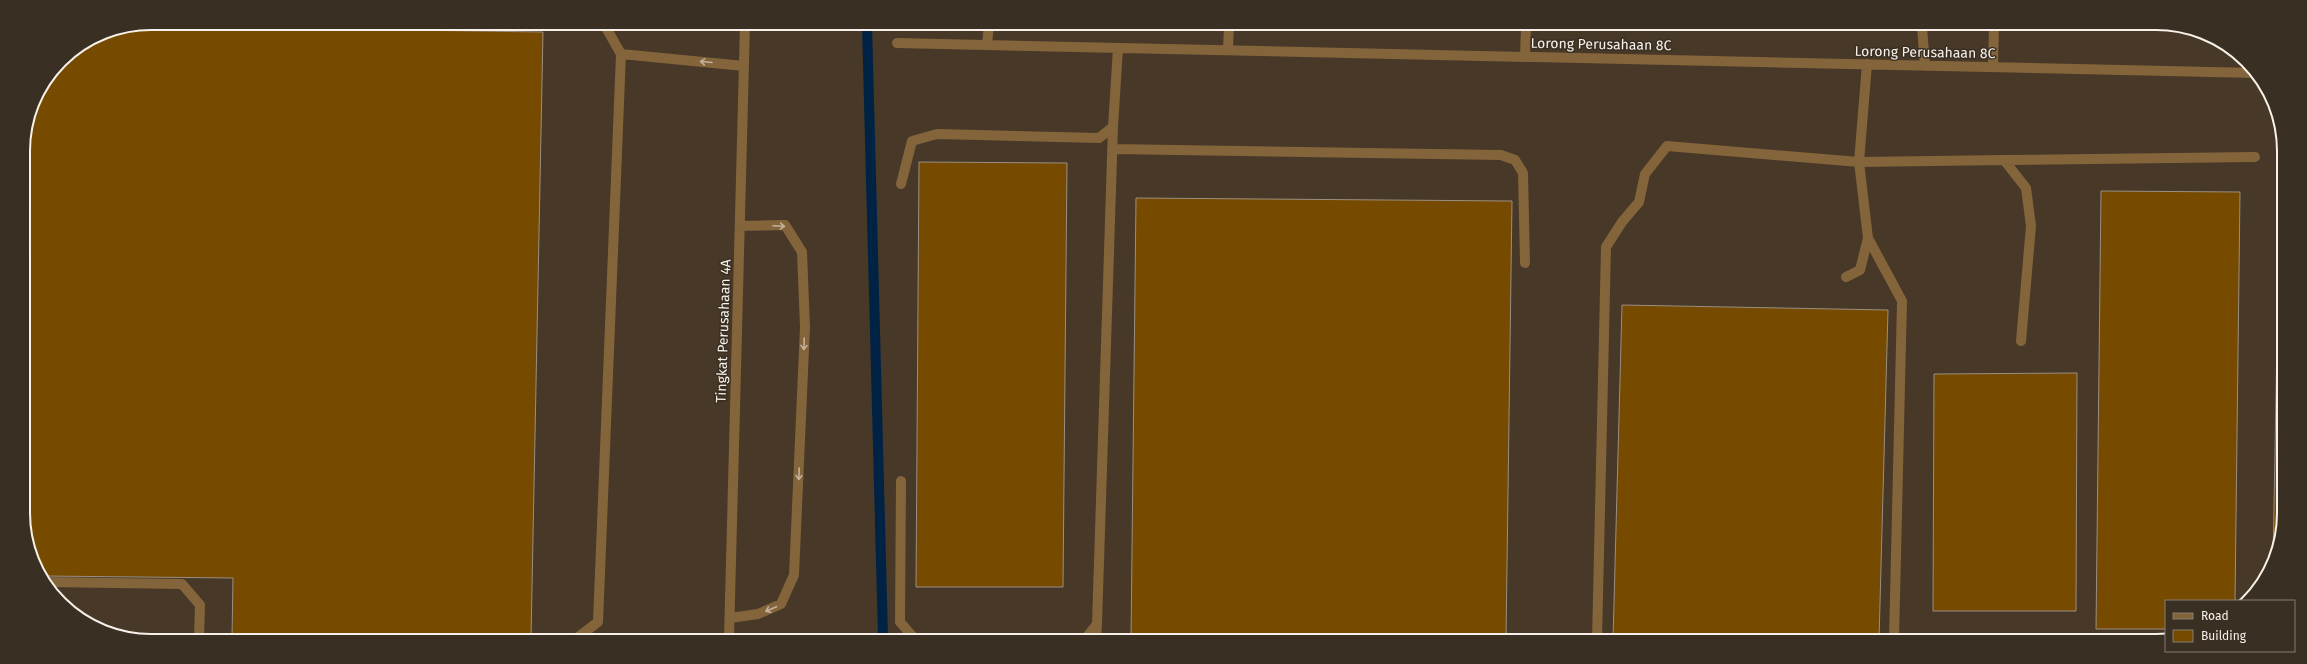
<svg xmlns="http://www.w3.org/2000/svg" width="2307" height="664" viewBox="0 0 2307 664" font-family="'Fira Sans',sans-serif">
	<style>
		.built { fill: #473827 }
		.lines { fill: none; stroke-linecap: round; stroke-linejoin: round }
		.stream { stroke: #002245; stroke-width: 10 }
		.building { fill: #764b00; stroke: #9b8f82 }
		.minor { stroke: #84643b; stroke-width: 10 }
		.oneway { stroke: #c3b29b }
		.labels { text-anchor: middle; stroke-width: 3; stroke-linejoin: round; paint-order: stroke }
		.street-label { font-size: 14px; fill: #f7f1e9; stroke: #392f23 }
		.rim { fill: none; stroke: #f7f1e9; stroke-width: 2 }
	</style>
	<rect width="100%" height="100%" fill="#392f23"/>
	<!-- built -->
	<path class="built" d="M151,23L2189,27L2247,61L2271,94L2282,126L2280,546L2267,577L2247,601H2166V640L2164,641L118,637L87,624L55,598L25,538L23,143L33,102L61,60L102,33Z"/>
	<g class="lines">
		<!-- stream -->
		<path class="stream" d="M867,25L883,638"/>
	</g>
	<!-- building -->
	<path class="building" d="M136,26L543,32L531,638L232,637L233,578L44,576L25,538L23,143L33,102L61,60L102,33Z
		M919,162L1067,163L1063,587H916Z
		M2101,191L2240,192L2235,601H2166V629H2096Z
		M1136,198L1512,201L1506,639H1131Z
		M2278,285H2281L2280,546L2273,563Z
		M1622,305L1888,310L1879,640H1613Z
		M2077,373L2076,611H1933L1934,374Z"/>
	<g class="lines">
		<!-- minor -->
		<path class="minor" d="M1922,27L1925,66
			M897,43L2256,73
			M987,44L989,25
			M1228,50L1229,25
			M621,54L744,66
			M1525,57L1526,26
			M1993,67L1994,27
			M1112,149L1501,155L1515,160L1523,173L1525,263
			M2004,160L2255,157
			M901,184L912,141L937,134L1099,138L1113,127L1118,48
			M1868,238L1902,301L1894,640
			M1846,277L1860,270L1868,238L1859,162L1867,64
			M901,481L900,622L914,638
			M47,582L182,584L200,605L199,637
			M730,618L758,614L781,604L794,575L805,327L802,252L785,225L740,226
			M577,638L598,622L621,54L604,24
			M729,638L745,24
			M1085,639L1097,624L1113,127
			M1096,639L1097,624
			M1597,640L1606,247L1622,222L1639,202L1645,174L1667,146L1859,162L2004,160L2026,188L2031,226L2021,341"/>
	</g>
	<!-- one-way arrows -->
	<defs><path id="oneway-shaft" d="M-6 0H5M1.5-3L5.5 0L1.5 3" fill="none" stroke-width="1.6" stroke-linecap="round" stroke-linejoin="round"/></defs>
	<g class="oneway">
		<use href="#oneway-shaft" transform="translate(706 62) rotate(-175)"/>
		<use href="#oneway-shaft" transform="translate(779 226) rotate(3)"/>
		<use href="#oneway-shaft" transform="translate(804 344) rotate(92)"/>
		<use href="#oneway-shaft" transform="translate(799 474) rotate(92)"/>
		<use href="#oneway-shaft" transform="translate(771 609) rotate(157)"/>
	</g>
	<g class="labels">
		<!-- street labels -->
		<g class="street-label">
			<text transform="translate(1601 44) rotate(1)" y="5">Lorong Perusahaan 8C</text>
			<text transform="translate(1925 52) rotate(1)" y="5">Lorong Perusahaan 8C</text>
			<text transform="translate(723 331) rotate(-88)" y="5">Tingkat Perusahaan 4A</text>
		</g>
	</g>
	<!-- crop -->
	<path d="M0 0H2307V664H0ZM151 30H2156A121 121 0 0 1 2277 151V513A121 121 0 0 1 2156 634H151A121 121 0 0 1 30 513V151A121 121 0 0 1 151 30Z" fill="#392f23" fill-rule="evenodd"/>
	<path class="rim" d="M151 30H2156A121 121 0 0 1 2277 151V513A121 121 0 0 1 2156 634H151A121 121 0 0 1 30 513V151A121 121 0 0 1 151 30Z"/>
	<!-- legend -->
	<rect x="2165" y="600" width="130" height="52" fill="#392f23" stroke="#857d72"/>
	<rect x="2173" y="613" width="20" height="6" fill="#84643b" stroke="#857d72"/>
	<text x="2201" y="620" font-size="12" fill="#f7f1e9">Road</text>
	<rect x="2173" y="630" width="20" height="12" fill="#764b00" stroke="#857d72"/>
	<text x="2201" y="640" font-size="12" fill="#f7f1e9">Building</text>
</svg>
